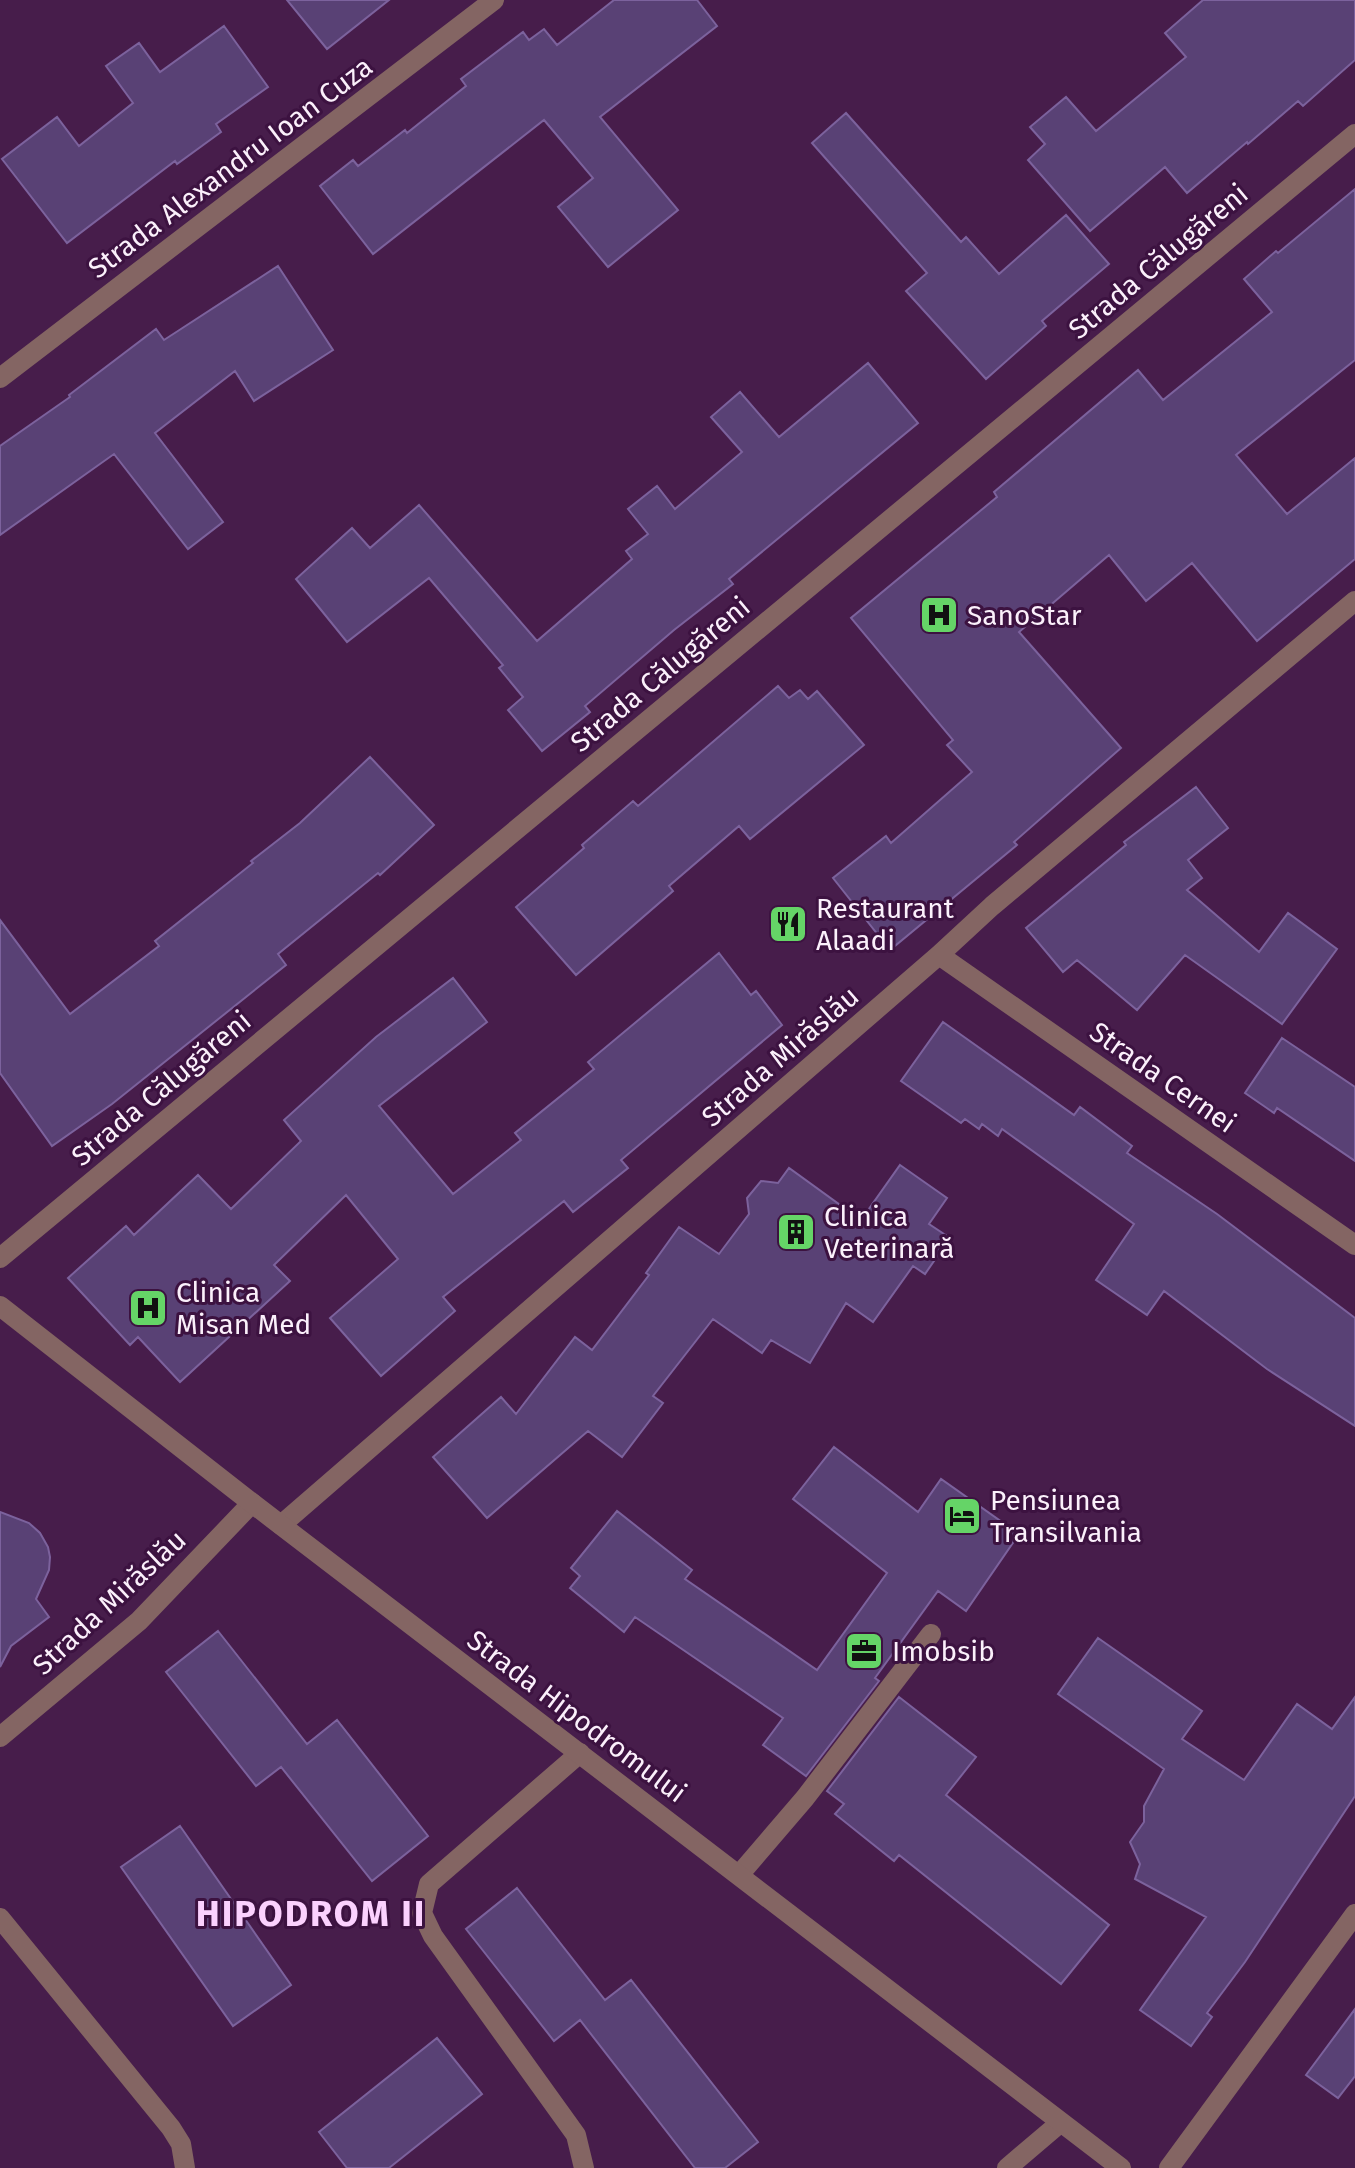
<svg xmlns="http://www.w3.org/2000/svg" width="1355" height="2168" viewBox="0 0 1355 2168" font-family="'Fira Sans',sans-serif">
	<style>
		.building { fill: #594175; stroke: #7c629d; stroke-width: 2 }
		.lines { fill: none; stroke-linecap: round; stroke-linejoin: round }
		.service { stroke: #846563; stroke-width: 20 }
		.minor { stroke: #846563; stroke-width: 20 }
		.tertiary { stroke: #846563; stroke-width: 20 }
		.labels { text-anchor: middle; stroke-width: 6; stroke-linejoin: round; paint-order: stroke }
		.street-label { font-size: 28px; fill: #fbf0fb; stroke: #3c1240 }
		.poi-label { font-size: 28px; fill: #fbf0fb; stroke: #3c1240; text-anchor: start }
		.district-label { font-size: 36px; font-weight: bold; letter-spacing: 2px; fill: #fbd1fe; stroke: #3c1240 }
	</style>
	<rect width="100%" height="100%" fill="#471d4b"/>
	<!-- building -->
	<path class="building" d="M287,0H389L327,49Z
		M614,0H697L717,26L600,117L678,210L608,267L558,207L593,178L544,120L373,254L320,186L353,160L358,166L405,130L407,133L466,86L461,79L523,32L529,40L544,29L557,45Z
		M1203,0H1355V60L1303,106L1298,101L1248,144L1247,142L1187,193L1165,167L1090,231L1028,160L1045,144L1030,127L1066,97L1096,131L1186,57L1165,33Z
		M224,26L268,87L216,124L221,132L177,164L175,161L67,243L2,159L57,117L79,146L133,103L106,66L139,43L160,72Z
		M846,113L961,242L966,237L999,274L1066,215L1109,264L1042,321L1046,326L986,379L906,291L927,273L812,143Z
		M1355,189V360L1236,455L1287,514L1355,458V559L1257,641L1192,563L1146,601L1109,555L1019,632L1121,748L1014,842L1017,845L890,950L833,878L886,836L891,843L972,772L947,745L953,740L851,618L997,497L994,492L1138,370L1163,400L1272,312L1244,279L1276,251L1278,253Z
		M278,266L333,350L254,401L235,371L155,433L223,522L188,549L114,454L0,535V446L70,397L69,395L156,329L164,340Z
		M868,363L918,423L729,579L733,584L674,630L585,706L590,712L542,751L508,710L523,697L499,668L503,665L429,578L347,642L296,579L352,528L370,548L419,505L537,641L632,559L626,551L648,534L628,509L657,486L675,509L742,452L711,417L740,392L779,437Z
		M778,686L789,698L800,690L808,699L817,691L864,745L750,839L739,826L669,886L673,891L576,975L516,907L584,848L582,845L633,801L638,806Z
		M370,757L434,825L380,875L378,873L278,954L286,965L112,1104L52,1146L0,1073V920L70,1014L159,946L155,941L253,863L251,861L300,823Z
		M1196,787L1228,828L1188,860L1202,878L1187,890L1259,952L1288,913L1337,949L1282,1024L1185,955L1137,1010L1077,960L1063,972L1026,928L1126,845L1124,842Z
		M719,953L751,995L756,991L782,1025L621,1160L628,1168L573,1212L564,1201L443,1297L455,1311L381,1376L330,1318L398,1259L346,1195L274,1265L290,1281L180,1382L138,1337L130,1345L68,1278L126,1226L134,1235L198,1175L231,1209L301,1141L284,1120L376,1037L453,978L487,1022L379,1106L453,1194L521,1140L515,1133L594,1069L588,1062Z
		M943,1022L1074,1115L1080,1107L1132,1146L1127,1153L1217,1214L1355,1318V1426L1267,1369L1164,1291L1147,1315L1096,1280L1134,1224L1002,1129L998,1136L982,1124L979,1129L965,1119L961,1123L901,1081Z
		M1282,1038L1355,1087V1161L1277,1108L1274,1113L1245,1093Z
		M900,1165L947,1198L929,1224L950,1238L925,1274L913,1266L873,1322L846,1303L810,1363L771,1340L762,1353L713,1319L653,1396L663,1403L622,1457L588,1431L487,1518L433,1457L501,1397L516,1414L575,1337L592,1350L649,1275L646,1273L679,1227L719,1254L749,1214L747,1198L761,1181L778,1183L789,1168L861,1220Z
		M834,1447L918,1512L941,1479L1019,1534L966,1611L938,1591L875,1678L879,1681L806,1776L763,1745L783,1718L635,1617L624,1632L570,1588L580,1576L571,1568L617,1511L692,1570L685,1579L817,1670L887,1573L793,1499Z
		M0,1512L29,1523L40,1533L48,1547L50,1557L49,1570L36,1599L49,1617L11,1646L0,1667Z
		M218,1631L307,1744L337,1720L428,1836L372,1881L281,1767L256,1786L166,1672Z
		M1098,1638L1202,1711L1182,1739L1244,1780L1297,1704L1332,1729L1355,1697V1796L1245,1962L1207,2013L1212,2017L1191,2046L1140,2010L1206,1917L1135,1879L1140,1864L1130,1842L1144,1822V1806L1164,1769L1058,1694Z
		M899,1697L976,1757L946,1795L1109,1925L1061,1984L899,1855L894,1861L835,1814L844,1804L827,1791Z
		M180,1826L291,1985L233,2026L121,1867Z
		M517,1888L605,2000L631,1980L758,2142L725,2168H695L580,2020L554,2041L466,1929Z
		M1355,2009V2076L1338,2098L1306,2075Z
		M437,2038L482,2094L389,2168H347L319,2132Z"/>
	<g class="lines">
		<!-- service -->
		<path class="service" d="M739,1875L805,1798L931,1634"/>
		<!-- minor -->
		<path class="minor" d="M0,378L494,0
			M939,955L1355,1245
			M0,1258L1355,134
			M281,1525L939,955L992,906L1355,601
			M0,1737L139,1621L252,1503
			M580,1753L429,1884L422,1913L433,1936L576,2135L584,2168
			M0,1918L171,2128L181,2144L185,2168
			M1007,2168L1060,2123
			M1169,2168L1355,1914"/>
		<!-- tertiary -->
		<path class="tertiary" d="M0,1306L252,1503L1121,2168"/>
	</g>
	<!-- icons -->
	<defs>
		<symbol id="hospital-square" viewBox="-11 -11 22 22"><rect x="-9" y="-9" width="18" height="18" rx="4" fill="#65d467" stroke="#3c1240"/><path d="M-5-5h3v3.5h4V-5h3V5h-3V1.5h-4V5h-3Z" fill="#111"/></symbol>
		<symbol id="restaurant-square" viewBox="-11 -11 22 22"><rect x="-9" y="-9" width="18" height="18" rx="4" fill="#65d467" stroke="#3c1240"/><path d="M-5-6h1v4h1v-4h1v4h1v-4h1v5L-1.5 .5V6h-2V.5L-5-1ZM5-6V6H3V1.5H1.5Q1.5-4 5-6Z" fill="#111"/></symbol>
		<symbol id="building-square" viewBox="-11 -11 22 22"><rect x="-9" y="-9" width="18" height="18" rx="4" fill="#65d467" stroke="#3c1240"/><path d="M-4-6H4V6H1V3H-1V6H-4ZM-2.5-4.3h1.7v1.8h-1.7ZM.8-4.3h1.7v1.8H.8ZM-2.5-1h1.7V.8h-1.7ZM.8-1h1.7V.8H.8Z" fill="#111"/></symbol>
		<symbol id="hotel-square" viewBox="-11 -11 22 22"><rect x="-9" y="-9" width="18" height="18" rx="4" fill="#65d467" stroke="#3c1240"/><path d="M-6-4.5h1.5V1H6V5H4.5V3h-9V5H-6ZM-4 0a1.8 1.8 0 1 1 3.6 0ZM.5 0V-2.5h3Q6-2.5 6 0Z" fill="#111"/></symbol>
		<symbol id="office-square" viewBox="-11 -11 22 22"><rect x="-9" y="-9" width="18" height="18" rx="4" fill="#65d467" stroke="#3c1240"/><path d="M-6-3h4V-5.5h4V-3h4V5H-6ZM-1-4.5V-3h2v-1.5ZM-6 0V1H6V0Z" fill="#111"/></symbol>
	</defs>
	<g fill-rule="evenodd">
		<use href="#hospital-square" x="917" y="593" width="44" height="44"/>
		<use href="#restaurant-square" x="766" y="902" width="44" height="44"/>
		<use href="#building-square" x="774" y="1210" width="44" height="44"/>
		<use href="#hospital-square" x="126" y="1286" width="44" height="44"/>
		<use href="#hotel-square" x="940" y="1494" width="44" height="44"/>
		<use href="#office-square" x="842" y="1629" width="44" height="44"/>
	</g>
	<g class="labels">
		<!-- street labels -->
		<g class="street-label">
			<text transform="translate(230 167) rotate(-37)" y="10">Strada Alexandru Ioan Cuza</text>
			<text transform="translate(1158 261) rotate(-40)" y="10">Strada Călugăreni</text>
			<text transform="translate(660 674) rotate(-40)" y="10">Strada Călugăreni</text>
			<text transform="translate(780 1056) rotate(-41)" y="10">Strada Mirăslău</text>
			<text transform="translate(1163 1077) rotate(35)" y="10">Strada Cernei</text>
			<text transform="translate(161 1088) rotate(-40)" y="10">Strada Călugăreni</text>
			<text transform="translate(109 1602) rotate(-43)" y="10">Strada Mirăslău</text>
			<text transform="translate(577 1716) rotate(37)" y="10">Strada Hipodromului</text>
		</g>
		<!-- poi labels -->
		<g class="poi-label">
			<text x="967" y="625">SanoStar</text>
			<text x="816" y="918">Restaurant<tspan x="816" dy="32">Alaadi</tspan></text>
			<text x="824" y="1226">Clinica<tspan x="824" dy="32">Veterinară</tspan></text>
			<text x="176" y="1302">Clinica<tspan x="176" dy="32">Misan Med</tspan></text>
			<text x="990" y="1510">Pensiunea<tspan x="990" dy="32">Transilvania</tspan></text>
			<text x="892" y="1661">Imobsib</text>
		</g>
		<!-- district labels -->
		<g class="district-label">
			<text x="311" y="1926">HIPODROM II</text>
		</g>
	</g>
</svg>
